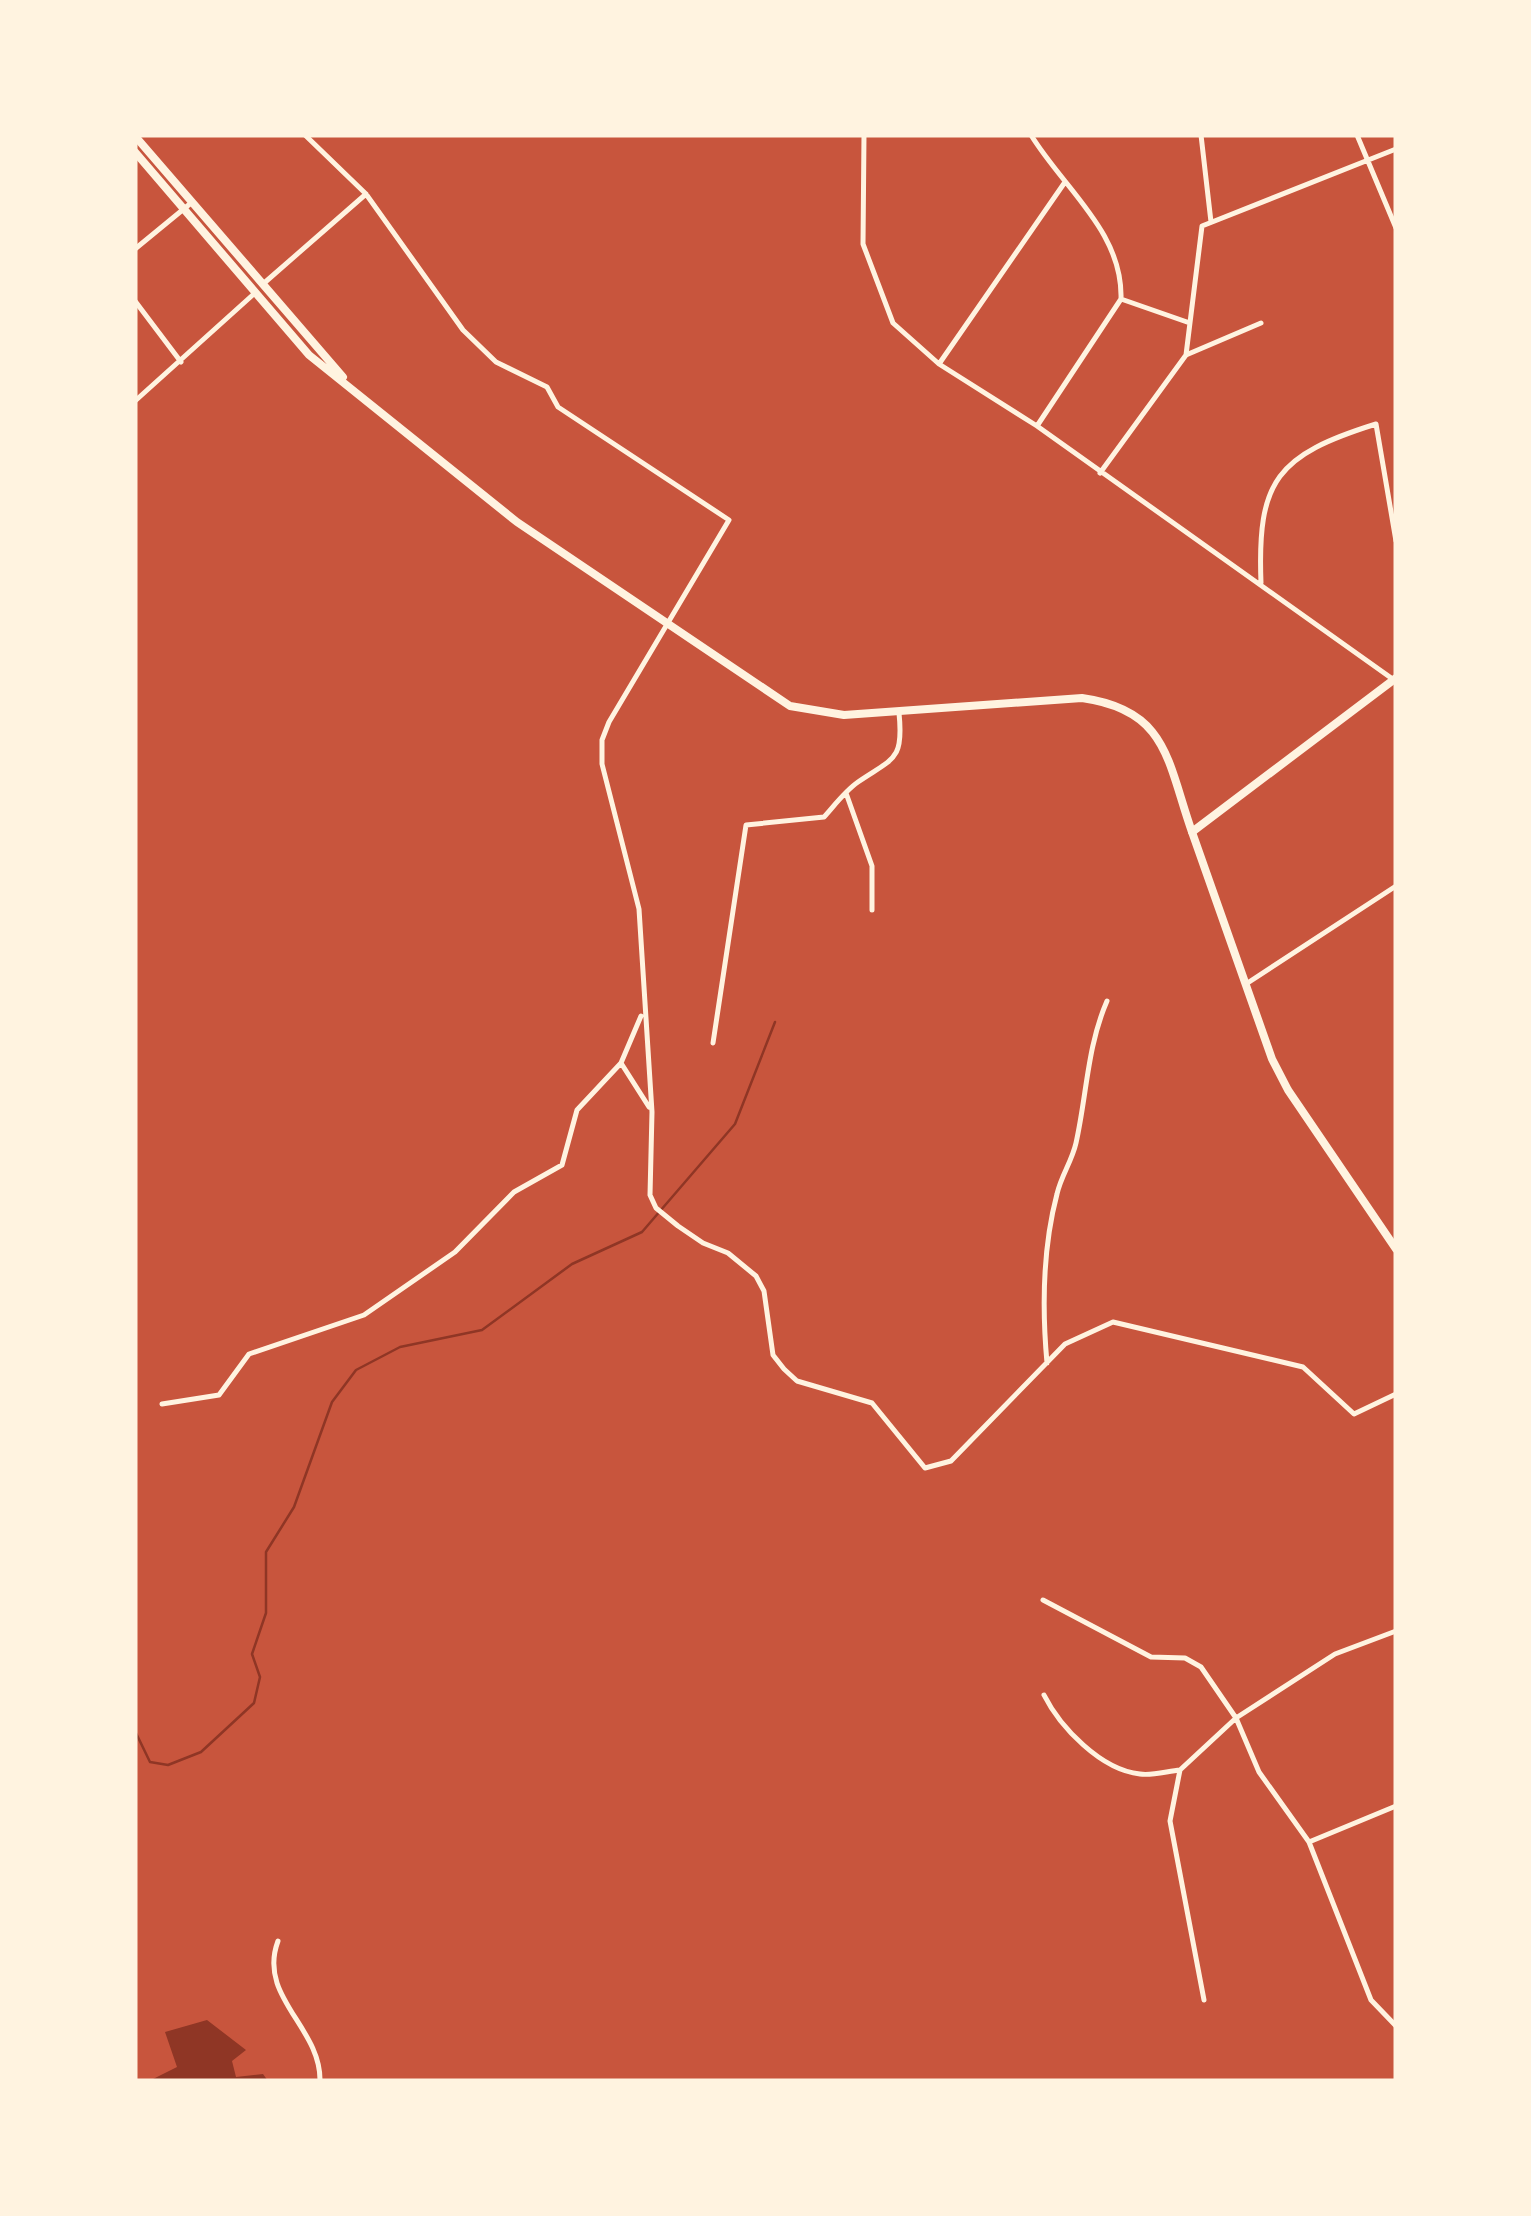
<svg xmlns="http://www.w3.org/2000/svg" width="1531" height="2216" viewBox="0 0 1531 2216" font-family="'Libre Baskerville',serif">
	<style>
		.water { fill: #8f3625 }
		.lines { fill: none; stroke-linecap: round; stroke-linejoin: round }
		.stream { stroke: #8f3625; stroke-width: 2.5 }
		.minor { stroke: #fff3e0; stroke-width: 5 }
		.tertiary { stroke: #fff3e0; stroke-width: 8 }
		.secondary { stroke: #fff3e0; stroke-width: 8 }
	</style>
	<rect width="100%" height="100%" fill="#c8553d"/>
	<!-- water -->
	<path class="water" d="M207,2020L246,2050L232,2061L236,2077L263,2074L268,2081H149L177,2067L165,2032Z"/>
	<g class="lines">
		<!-- stream -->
		<path class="stream" d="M135,1731L150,1762L168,1765L201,1752L254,1703L260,1677L252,1654L266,1613V1552L294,1507L332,1402L356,1370L400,1347L482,1330L572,1264L642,1232L735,1124L775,1022"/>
		<!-- minor -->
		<path class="minor" d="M305,135L366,194L463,330L496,362L547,387L558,407L729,520L609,722L602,740V764L639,909L652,1112L650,1195L656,1208L678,1226L703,1243L728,1253L756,1276L764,1291L773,1355L784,1369L797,1381L872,1403L925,1468L951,1461L1065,1344L1113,1322L1303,1367L1354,1414L1396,1394
			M864,135L863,244L893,323L939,364L1037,426L1394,680
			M1031,135C1064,189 1123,232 1121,299L1037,426
			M1201,135L1211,222
			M1357,135L1396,228
			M135,249L191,203
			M263,284L366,194
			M1121,299L1187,322
			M135,301L181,362
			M1186,355L1261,323
			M939,364L1065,182
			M135,401L256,292
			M1100,473L1186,355L1202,226L1396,149
			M1261,583C1257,480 1277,455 1376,424L1396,541
			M846,793L872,866V910
			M1246,984L1396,886
			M713,1043L746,825L824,817C834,806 845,791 858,782C893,758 904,761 899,713
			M621,1063L649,1107
			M1047,1363C1042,1308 1043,1247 1057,1194C1061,1176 1072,1161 1076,1143C1087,1094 1087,1047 1107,1001
			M162,1404L219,1395L249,1354L364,1315L455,1252L514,1192L562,1165L577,1110L621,1063L641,1016
			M1043,1600L1151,1657L1185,1658L1201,1667L1236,1718L1259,1772L1309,1842L1371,2000L1396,2026
			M1044,1695C1060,1727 1101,1770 1140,1774C1152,1776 1168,1771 1180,1770
			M1309,1842L1396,1806
			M278,1941C257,1997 321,2027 320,2081
			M1204,2000L1170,1821L1180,1770L1236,1718L1335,1654L1396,1631"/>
		<!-- tertiary -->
		<path class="tertiary" d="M1192,832L1272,1059L1288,1090L1396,1249"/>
		<!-- secondary -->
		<path class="secondary" d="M135,136L343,377
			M135,152L309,355L517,522L790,706L844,715L1082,698C1168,710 1167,761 1192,832L1396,678"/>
	</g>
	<!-- border -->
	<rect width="1531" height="2216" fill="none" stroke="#fff3e0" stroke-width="275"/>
</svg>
